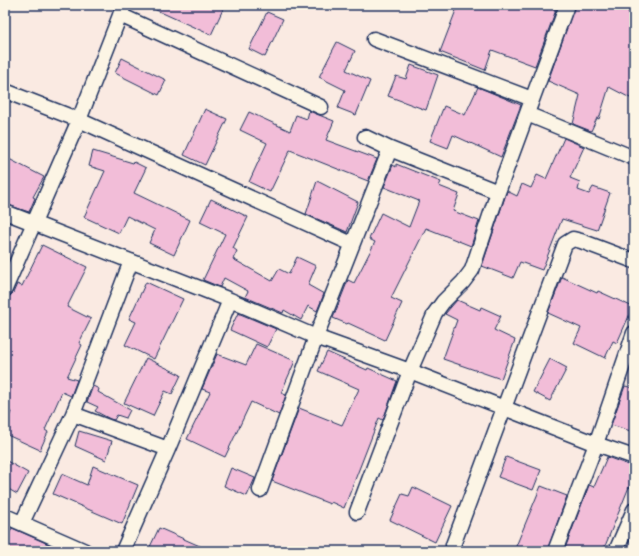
<svg xmlns="http://www.w3.org/2000/svg" width="639" height="556" viewBox="0 0 639 556" font-family="Delius,sans-serif">
	<style>
		.building { fill: #f2bdd8; stroke: #1b2f5e }
		.lines { fill: none; stroke-linecap: round; stroke-linejoin: round }
		.street-casing { stroke: #1b2f5e; stroke-width: 17 }
		.street { stroke: #fcf5e5; stroke-width: 14 }
	</style>
	<rect width="100%" height="100%" fill="#faeae2"/>
	<filter id="ink" filterUnits="userSpaceOnUse"><feTurbulence type="fractalNoise" baseFrequency=".025" numOctaves="2"/><feDisplacementMap in="SourceGraphic" scale="8" xChannelSelector="R" yChannelSelector="G"/><feConvolveMatrix kernelMatrix="1 2 1 2 8 2 1 2 1" color-interpolation-filters="sRGB"/></filter>
	<g filter="url(#ink)">
		<!-- building -->
		<path class="building" d="M145,5H225L211,35Z
			M458,5H546L556,10L535,66L492,50L485,70L440,52Z
			M575,5H615L634,14V100L609,87L599,119L597,118L591,131L573,124L580,95L548,81Z
			M267,12L283,19L265,57L249,49Z
			M337,42L355,51L346,70L370,81L356,115L338,108L345,90L319,77Z
			M122,58L166,80L159,95L115,73Z
			M411,65L438,75L426,110L388,96L396,76L406,79Z
			M478,87L521,105L501,157L453,135L448,148L430,141L444,106L465,115Z
			M205,109L227,119L205,165L184,155Z
			M309,111L334,121L326,140L377,159L368,181L290,150L270,192L249,182L267,143L240,130L249,112L290,131L296,115L307,119Z
			M564,138L584,147L570,178L580,182L578,190L589,194L593,187L610,193L597,230L562,219L542,270L520,262L513,278L482,266L507,191L517,196L522,184L531,188L537,175L546,179Z
			M93,151L133,163L134,162L146,168L134,193L190,220L174,255L149,243L155,230L127,216L119,233L84,217L105,171L89,166Z
			M9,159L44,177L33,197L35,198L29,212L5,204V167Z
			M396,164L441,182L439,186L459,194L453,211L479,221L471,246L426,228L391,298L402,303L385,340L348,323L347,324L333,318L348,280L354,283L375,242L369,239L381,213L409,227L419,201L384,187L393,165L396,167Z
			M317,181L358,202L347,232L306,214Z
			M211,199L248,217L233,248L237,251L233,259L272,281L279,269L289,274L297,257L316,266L308,285L324,294L317,311L308,306L301,320L284,310L283,313L245,297L248,291L224,278L220,287L203,280L225,234L200,222Z
			M42,245L87,267L67,307L91,319L79,343L82,345L67,377L77,380L71,396L62,392L45,430L48,432L40,450L5,434V426L11,412L5,409V298L10,296L13,293L17,284L22,286Z
			M562,277L597,293L598,291L633,307L617,343L613,341L605,358L574,343L581,328L548,313Z
			M146,282L183,299L154,359L125,345L136,322L129,319Z
			M457,300L480,310L481,307L501,316L494,330L515,340L501,379L443,359L457,320L445,314Z
			M238,313L276,329L267,347L230,330Z
			M256,344L295,361L281,393L286,395L279,415L251,402L225,457L187,439L210,392L202,389L217,354L246,365Z
			M327,352L367,370L368,368L397,381L383,420L379,418L344,508L331,502L330,504L272,481L299,408L342,425L359,389L318,371Z
			M146,358L181,375L172,394L165,391L153,416L124,403Z
			M550,359L567,368L550,401L533,392Z
			M93,386L99,389L98,392L130,410L126,418L117,415L114,420L110,419L95,411L98,407L87,402Z
			M625,386L634,388V432L611,425Z
			M79,431L112,441L106,460L75,446Z
			M506,457L541,470L533,490L498,477Z
			M607,457L634,467V489L629,487L603,551H564L589,485L594,487Z
			M5,460L28,473L17,494L5,487Z
			M93,466L138,485L122,524L53,494L62,474L87,485Z
			M231,468L255,478L247,496L224,486Z
			M541,486L567,496L547,551H514Z
			M413,487L452,506L435,542L390,520L402,494L409,496Z
			M12,528L64,551H5V542Z
			M159,528L211,551H148Z"/>
		<g class="lines">
			<defs>
				<path id="street" d="M120,15L321,107
					M374,39L532,99
					M5,91L79,120L352,244
					M527,114L634,158
					M365,137L390,149L498,192
					M5,212L230,300L168,449L123,551
					M5,289L79,120L124,5
					M230,300L316,337L410,371L596,444L634,457
					M73,414L168,449
					M260,490L316,337L390,149
					M357,512L410,371L435,313L443,302L463,282L472,270L498,192L567,5
					M5,516L85,551
					M22,523L73,414L131,261
					M453,545L565,244L573,239L581,241L634,261
					M555,551L596,444L634,333
					M616,551L634,510"/>
			</defs>
			<!-- street casing -->
			<use href="#street" class="street-casing"/>
			<!-- street -->
			<use href="#street" class="street"/>
		</g>
	</g>
	<!-- margin -->
	<rect width="639" height="556" fill="none" stroke="#fcf5e5" stroke-width="20"/>
	<rect x="10" y="10" width="619" height="536" fill="none" stroke="#1b2f5e" stroke-width="1.5" filter="url(#ink)"/>
</svg>
